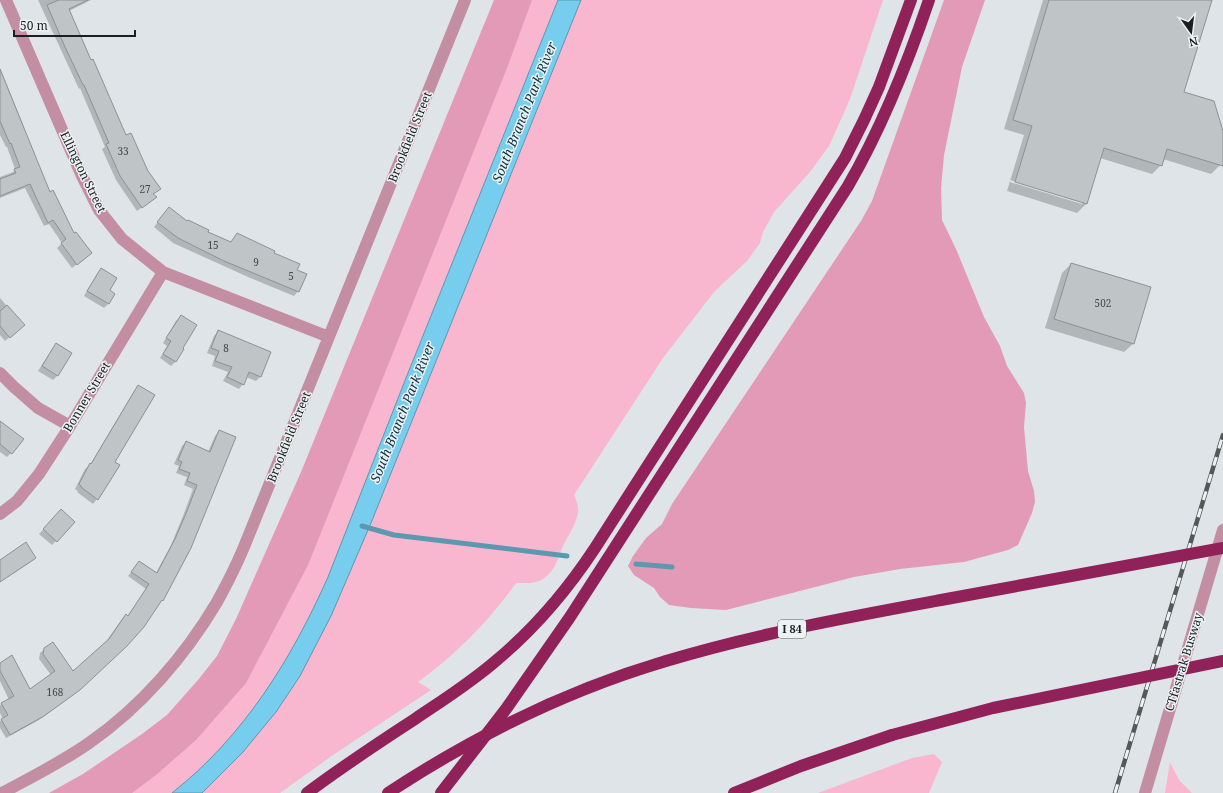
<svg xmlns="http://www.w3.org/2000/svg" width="1223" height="793" viewBox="0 0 1223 793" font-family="'Noto Serif',serif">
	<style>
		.green { fill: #f9b6cf }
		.forest { fill: #e39ab6 }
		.water { fill: #77cded; stroke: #5c98af }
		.shadow { fill: #0003; fill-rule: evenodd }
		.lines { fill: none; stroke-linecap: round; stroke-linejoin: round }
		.stream { stroke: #5c98af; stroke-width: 5 }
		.building { fill: #bfc5c7; stroke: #8c9294 }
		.minor { stroke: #c48ea2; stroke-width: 12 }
		.highway { stroke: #902159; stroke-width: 12 }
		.rail-casing { stroke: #555859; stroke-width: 4.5 }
		.rail { stroke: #ecf2f4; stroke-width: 3; stroke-dasharray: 9; stroke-linecap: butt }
		.highway-bridge { stroke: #902159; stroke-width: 12 }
		.labels { text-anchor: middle; stroke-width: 3; stroke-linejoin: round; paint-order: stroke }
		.number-label { font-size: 10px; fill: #454849 }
		.shield { fill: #ecf2f4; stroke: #5a5e5f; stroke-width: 1 }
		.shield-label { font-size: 11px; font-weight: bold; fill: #1c1e1f }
		.street-label { font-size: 12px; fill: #1c1e1f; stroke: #ecf2f4 }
		.water-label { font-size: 13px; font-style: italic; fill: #093240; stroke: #ecf2f4 }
	</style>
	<rect width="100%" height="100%" fill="#dee4e7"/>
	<!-- green -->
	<path class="green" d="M502,0H883L850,99L829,146L810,172L774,212L763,232L760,243L747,261L714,292L663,358L574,495C576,500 579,507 578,513C576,523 570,533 565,542C558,555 557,570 543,579C535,584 526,583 516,583C488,622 456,654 418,682L431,690L333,755L280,793H63L118,759L173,711L212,666L245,615Z
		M934,754L942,762L929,793H818L912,758Z
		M1170,762L1179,780L1192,793H1165Z"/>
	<!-- forest -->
	<path class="forest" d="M494,0H532L507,68L308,565L246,683L196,740L156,775L132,793H49L83,774L142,734L167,715L198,680L217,656L236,619L301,472Z
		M944,0H985L962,67L944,155L941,188L942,220L956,249L984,317L1000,346L1007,366L1024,393L1026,403L1024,427L1028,471L1034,491L1035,502L1032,513L1018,545L1008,550L964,562L900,569L854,577L726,610L691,608L669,605L660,597L654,588L634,575L628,566L633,556L646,538L662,524L672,504L861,221L872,201Z"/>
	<!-- water -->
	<path class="water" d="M558,0H581L371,523L331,616L300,676L276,712L243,752L202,793H172C244,736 291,660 328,577L406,378Z"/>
	<!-- shadow -->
	<path class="shadow" d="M38,0H91L69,11L126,137L147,171L160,188L152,195L155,198L137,211L116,180L102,149L105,147L80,88L79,89Z
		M1043,0H1211L1183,93L1223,137V161L1220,165L1211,174L1163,159L1161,165L1152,174L1100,158L1086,204L1077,213L1007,191L1024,135L1004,129ZM1010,180L1082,202V204L1010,182Z
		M0,68L24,127L22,129L38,163L50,193L74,235L91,253L72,268L57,248L62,243L49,224L44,226L25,188L0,198V177L13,172L15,169L7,147H6L0,135Z
		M165,213L230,243L233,239L273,253L296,271L298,291L294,296L248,277L173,243L154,227Z
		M1071,264L1134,343L1124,352L1045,328L1062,273Z
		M101,269L109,291L114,294L108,304L104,308L84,296L97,274Z
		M0,298L23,325L5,341L0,335Z
		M181,317L176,361L171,366L160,358L167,346L163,343L176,321Z
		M218,332L260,377L256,381L246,377L243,384L239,389L223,381L228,372L212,366L215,356L207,353L214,336Z
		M56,345L71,353L57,376L53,380L38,371L52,349Z
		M138,387L113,462L119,466L97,499L93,504L77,492L78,491L75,489L85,469L90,465L134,391Z
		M0,426L11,453L7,457L0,452Z
		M219,431L162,600L121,650L74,694L39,720L6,738L0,728V721L3,719L0,713V705L9,700L0,681V664L30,691L51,675L39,659L40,653L45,649L73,672L105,643L122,619L126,615L127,617L146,589L128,576L139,562L156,573L171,545L183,516L193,489L184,485L187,477L176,473L179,466L174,464L182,446L186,442L208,452L215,436Z
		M61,511L74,522L52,545L39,534Z
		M35,558L31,562L0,582V561Z"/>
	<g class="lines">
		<!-- stream -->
		<path class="stream" d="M362,526L394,535L567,556
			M636,564L672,567"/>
	</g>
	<!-- building -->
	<path class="building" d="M59,0H88L69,9L91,60L93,59L126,135L131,133L148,171L161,189L153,194L157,197L142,208L120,176L106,144L109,143L84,85H83L65,47L47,5Z
		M1049,0H1212L1184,92L1214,101L1223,131V166L1167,149L1162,166L1104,148L1087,204L1015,182L1032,126L1013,120Z
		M0,69L50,192L53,190L74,233L76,232L92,253L77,265L61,243L66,239L53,220L48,223L30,184L0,196V179L16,173L14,169L20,167L11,143L10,144L0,121Z
		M169,207L187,221L188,220L209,230L208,232L231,242L237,233L275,251L274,253L300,264L297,270L307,274L299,292L224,261L178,238L157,222Z
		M1071,263L1151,287L1134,344L1054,319Z
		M101,268L117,278L110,290L115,294L109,304L87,291Z
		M7,305L25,325L10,338L0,326V311Z
		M181,315L197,325L183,348L184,349L176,362L163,354L171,341L166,338Z
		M218,330L271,352L261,377L249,372L244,385L227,377L232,367L215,361L219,351L211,348Z
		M56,343L72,353L58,376L42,366Z
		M138,385L155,395L115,462L120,465L98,500L81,487V486L79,484L90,463L91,464Z
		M0,421L24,439L12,454L0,444Z
		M219,430L236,437L191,548L163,601L162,600L144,627L127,646L80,690L44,716L10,735L1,719L8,715L1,703L14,696L0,671V663L12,655L30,689L55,671L43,654L44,648L53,642L73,671L109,639L126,614L128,616L149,584L131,572L139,561L157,573L175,539L187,511L197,485L187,481L190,473L179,469L182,462L178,460L186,441L210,452Z
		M61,509L75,522L57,542L43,529Z
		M26,542L36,558L0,582V560Z"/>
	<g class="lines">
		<!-- minor -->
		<path class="minor" d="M6,0L82,176L99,210L122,239L163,272L329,337
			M0,373L14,387L38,408L70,426
			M0,514L17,501L39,474L70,426L163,272
			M2,793C32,777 62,762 89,743C141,707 185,656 217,602C227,584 236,566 244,547L465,0
			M1145,793L1223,530"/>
		<!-- highway -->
		<path class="highway" d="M307,793C342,767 378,743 415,719C443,700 472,682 498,659C536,627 568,589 595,548L845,158L864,120L879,87L911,0
			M441,793L506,709L570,617L848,186C882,127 907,65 929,0
			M734,793L801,766L892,735"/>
		<defs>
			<path id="rail" d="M1115,793L1223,435"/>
		</defs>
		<!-- rail casing -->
		<use href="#rail" class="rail-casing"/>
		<!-- rail -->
		<use href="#rail" class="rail"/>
		<!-- highway-bridge -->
		<path class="highway-bridge" d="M892,735L993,708L1223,661
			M388,793C473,737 568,690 666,661C756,634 849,617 941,600C1035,583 1129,565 1223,548"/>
	</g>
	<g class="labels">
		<!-- number labels -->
		<g class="number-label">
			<text x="123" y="155">33</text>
			<text x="145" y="193">27</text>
			<text x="213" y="249">15</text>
			<text x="256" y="266">9</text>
			<text x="291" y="280">5</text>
			<text x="1103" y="307">502</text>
			<text x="226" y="352">8</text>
			<text x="55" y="696">168</text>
		</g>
		<!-- shield labels -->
		<rect class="shield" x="778" y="620" width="28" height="18" rx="3"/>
		<g class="shield-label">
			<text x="792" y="633">I 84</text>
		</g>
		<!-- street labels -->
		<g class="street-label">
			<text transform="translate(410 137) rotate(-68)" y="4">Brookfield Street</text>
			<text transform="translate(83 172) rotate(64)" y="4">Ellington Street</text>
			<text transform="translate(87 397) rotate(-59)" y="4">Bonner Street</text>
			<text transform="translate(289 437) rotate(-68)" y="4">Brookfield Street</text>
			<text transform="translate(1184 662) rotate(-73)" y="4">CTfastrak Busway</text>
		</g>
		<!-- water labels -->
		<g class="water-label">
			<text transform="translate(524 112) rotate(-68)" y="5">South Branch Park River</text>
			<text transform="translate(402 412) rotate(-68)" y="5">South Branch Park River</text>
		</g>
	</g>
	<!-- north arrow -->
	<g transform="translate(1191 32) rotate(166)" stroke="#ecf2f4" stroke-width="3" paint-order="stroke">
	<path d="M0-3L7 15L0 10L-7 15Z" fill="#1c1e1f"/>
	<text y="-6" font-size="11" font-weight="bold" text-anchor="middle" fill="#1c1e1f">N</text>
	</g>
	<!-- scale -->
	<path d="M14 30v6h121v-6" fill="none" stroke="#1c1e1f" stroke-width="2"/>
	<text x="20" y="30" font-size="12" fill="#1c1e1f" stroke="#ecf2f4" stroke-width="3" paint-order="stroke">50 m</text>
</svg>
